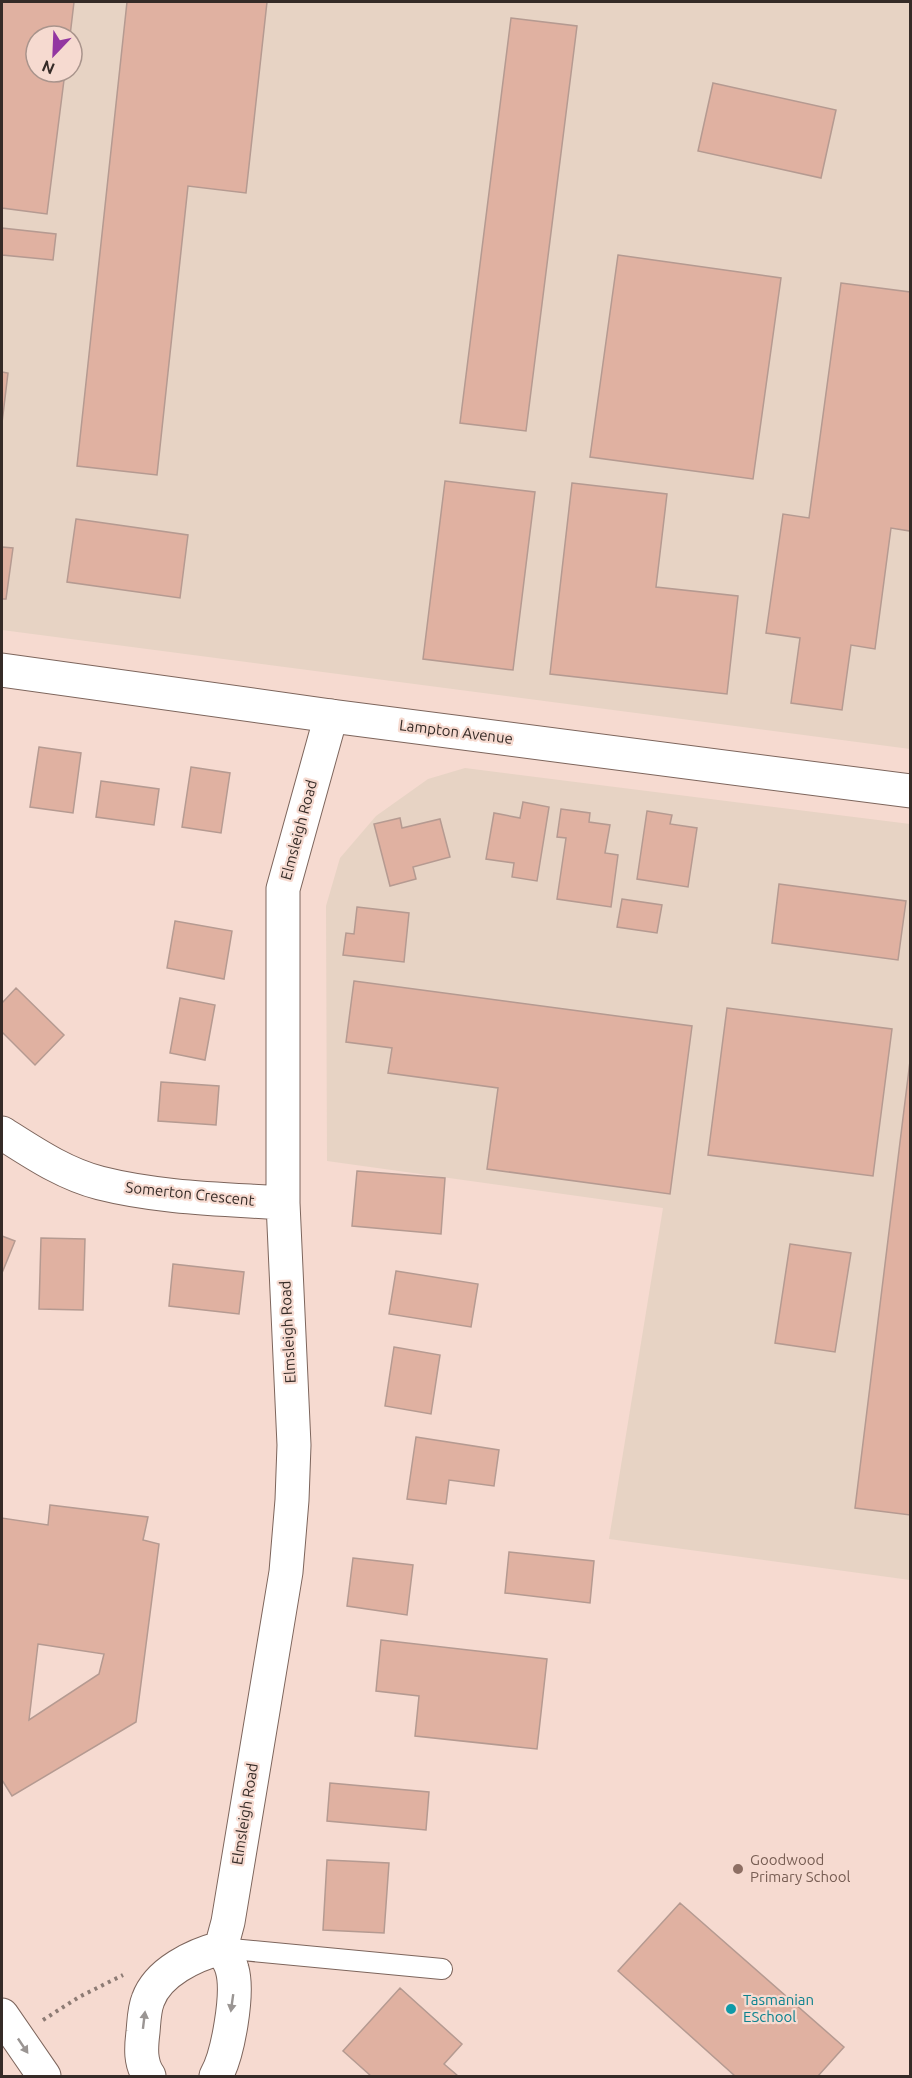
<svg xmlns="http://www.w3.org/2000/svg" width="912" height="2078" viewBox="0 0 912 2078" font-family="Ubuntu,sans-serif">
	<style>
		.industrial { fill: #e7d3c4; fill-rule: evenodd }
		.building { fill: #e0b1a1; stroke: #b59a91; stroke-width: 1.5; fill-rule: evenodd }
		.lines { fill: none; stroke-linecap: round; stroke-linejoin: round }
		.lane-casing { stroke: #7d655c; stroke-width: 22 }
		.street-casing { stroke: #7d655c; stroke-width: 35 }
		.secondary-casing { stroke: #7d655c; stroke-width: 35 }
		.highway-casing { stroke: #7d655c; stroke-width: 35 }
		.path { stroke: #8d7b74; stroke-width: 4; stroke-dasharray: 3 4.5; stroke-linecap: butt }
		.lane { stroke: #fff; stroke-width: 20 }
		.street { stroke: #fff; stroke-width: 33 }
		.secondary { stroke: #fff; stroke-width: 33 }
		.highway { stroke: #fff; stroke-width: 33 }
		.oneway { fill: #9a9593 }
		.education-dot { fill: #8d6e63; stroke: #f6dad0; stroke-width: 2 }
		.culture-dot { fill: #0f9aa8; stroke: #f6dad0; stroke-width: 2 }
		.labels { text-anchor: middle; stroke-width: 4.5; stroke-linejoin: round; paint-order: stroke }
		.street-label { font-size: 15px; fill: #352b27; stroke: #f6dad0 }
		.education-label { font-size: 15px; fill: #785e54; stroke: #f6dad0; text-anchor: start }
		.culture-label { font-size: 15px; fill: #0d838f; stroke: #f6dad0; text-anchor: start }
	</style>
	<rect width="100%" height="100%" fill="#f6dad0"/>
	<!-- industrial -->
	<path class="industrial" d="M2,2H910V749L2,630ZM36,36H72V72H36Z
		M465,768L910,824V1580L609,1539L663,1208L327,1161L326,906L340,858L376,816L428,779Z"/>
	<!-- building -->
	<path class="building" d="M2,2H74L70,36H36V72H65L47,214L2,208Z
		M127,2H267L246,193L188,186L157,475L77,466Z
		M511,18L577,26L526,431L460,423Z
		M713,83L836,110L821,178L698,151Z
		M2,228L56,234L53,260L2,255Z
		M618,255L781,278L753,479L590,457Z
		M841,283L910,292V531L891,528L875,649L851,645L842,710L791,703L800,638L766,633L783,514L809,518Z
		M2,372L8,373L2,423Z
		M445,481L535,492L513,670L423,659Z
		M572,483L667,494L656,587L738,596L727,694L550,674Z
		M76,519L188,535L180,598L67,582Z
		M2,547L13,548L6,599H2Z
		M39,747L81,753L73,813L30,807Z
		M191,767L230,773L221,833L182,827Z
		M101,781L159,789L154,825L96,817Z
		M523,802L549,807L537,881L512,877L514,863L486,859L494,813L520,818Z
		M561,809L590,813L589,822L610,825L605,853L618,855L611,907L557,899L566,838L557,837Z
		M647,811L672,815L670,824L697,828L688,887L637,879Z
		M400,818L402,828L440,819L450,857L413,867L416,879L390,886L374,824Z
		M779,884L906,901L898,960L772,943Z
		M622,899L662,905L657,933L617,927Z
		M357,907L409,913L404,962L343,955L346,933L354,934Z
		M175,921L232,931L224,979L167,968Z
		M354,981L692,1026L670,1194L487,1169L498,1088L388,1073L392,1048L346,1042Z
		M16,988L64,1035L35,1065L2,1032V1003Z
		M180,998L215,1005L205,1060L170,1053Z
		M727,1008L892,1029L873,1176L708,1155Z
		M910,1061V1515L855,1508Z
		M161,1082L219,1086L216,1125L158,1121Z
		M357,1171L445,1178L441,1234L352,1226Z
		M2,1236L15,1241L2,1273Z
		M41,1238L85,1239L83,1310L39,1309Z
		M790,1244L851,1253L835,1352L775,1343Z
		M173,1264L244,1272L239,1314L169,1306Z
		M396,1271L478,1284L471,1327L389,1314Z
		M394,1347L440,1355L431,1414L385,1406Z
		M416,1437L499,1450L494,1486L449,1480L446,1504L407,1499Z
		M50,1505L148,1517L143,1540L159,1544L136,1722L12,1796L2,1780V1518L48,1525ZM38,1644L104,1654L99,1674L29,1720Z
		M509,1552L594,1561L590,1603L505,1593Z
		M353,1558L413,1565L407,1615L347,1606Z
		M381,1640L547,1659L537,1749L415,1736L419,1696L376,1691Z
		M330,1783L429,1792L426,1830L327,1821Z
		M327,1860L389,1863L384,1933L323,1930Z
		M680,1903L844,2047L818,2076H735L618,1971Z
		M400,1988L462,2044L444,2064L458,2076H371L343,2051Z"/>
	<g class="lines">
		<defs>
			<path id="lane" d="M221,1948L442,1969"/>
			<path id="street" d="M2,1133C32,1152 64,1174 100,1183C159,1198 222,1199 283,1203
				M149,2076C140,2063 141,2048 143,2032C144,2022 144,2010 148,2000C158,1972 194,1955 221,1948
				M216,2076C228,2055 239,1993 232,1969C230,1961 225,1955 221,1948L228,1922L286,1572L292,1500L294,1445L283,1203V889L331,716"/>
			<path id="secondary" d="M2,670L331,716L910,791"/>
			<path id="highway" d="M2,2015L44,2076"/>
		</defs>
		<!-- lane casing -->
		<use href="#lane" class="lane-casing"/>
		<!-- street casing -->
		<use href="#street" class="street-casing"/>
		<!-- secondary casing -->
		<use href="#secondary" class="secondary-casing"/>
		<!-- highway casing -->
		<use href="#highway" class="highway-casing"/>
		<!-- path -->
		<path class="path" d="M43,2020L79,1997L123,1975"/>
		<!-- lane -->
		<use href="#lane" class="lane"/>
		<!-- street -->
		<use href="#street" class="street"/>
		<!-- secondary -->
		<use href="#secondary" class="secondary"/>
		<!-- highway -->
		<use href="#highway" class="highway"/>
	</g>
	<!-- one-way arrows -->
	<defs><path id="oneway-solid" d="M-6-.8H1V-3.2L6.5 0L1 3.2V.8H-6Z" transform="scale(1.5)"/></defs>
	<g class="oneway">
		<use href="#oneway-solid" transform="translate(232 2003) rotate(98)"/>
		<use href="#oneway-solid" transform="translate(144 2020) rotate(-83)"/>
		<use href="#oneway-solid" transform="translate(23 2046) rotate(56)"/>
	</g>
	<!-- markers -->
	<circle class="education-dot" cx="738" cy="1869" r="6"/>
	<circle class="culture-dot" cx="731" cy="2009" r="6"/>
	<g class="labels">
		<!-- street labels -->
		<g class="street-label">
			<text transform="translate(456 732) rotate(7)" y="5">Lampton Avenue</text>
			<text transform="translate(299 830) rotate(-75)" y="5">Elmsleigh Road</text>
			<text transform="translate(190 1194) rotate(6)" y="5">Somerton Crescent</text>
			<text transform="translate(288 1332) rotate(-93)" y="5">Elmsleigh Road</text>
			<text transform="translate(245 1814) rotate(-81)" y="5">Elmsleigh Road</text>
		</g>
		<!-- education labels -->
		<g class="education-label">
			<text x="750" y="1865">Goodwood<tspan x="750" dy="17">Primary School</tspan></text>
		</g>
		<!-- culture labels -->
		<g class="culture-label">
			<text x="743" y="2005">Tasmanian<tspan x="743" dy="17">ESchool</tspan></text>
		</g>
	</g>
	<!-- border -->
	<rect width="912" height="2078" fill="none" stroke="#352b27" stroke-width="6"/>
	<!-- north arrow -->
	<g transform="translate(54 54) rotate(203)"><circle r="28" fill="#f6dad0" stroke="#a9948c" stroke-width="1.5"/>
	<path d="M0-4.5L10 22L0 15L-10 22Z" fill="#9336a1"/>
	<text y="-9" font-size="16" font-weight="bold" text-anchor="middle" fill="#352b27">N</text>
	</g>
</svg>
